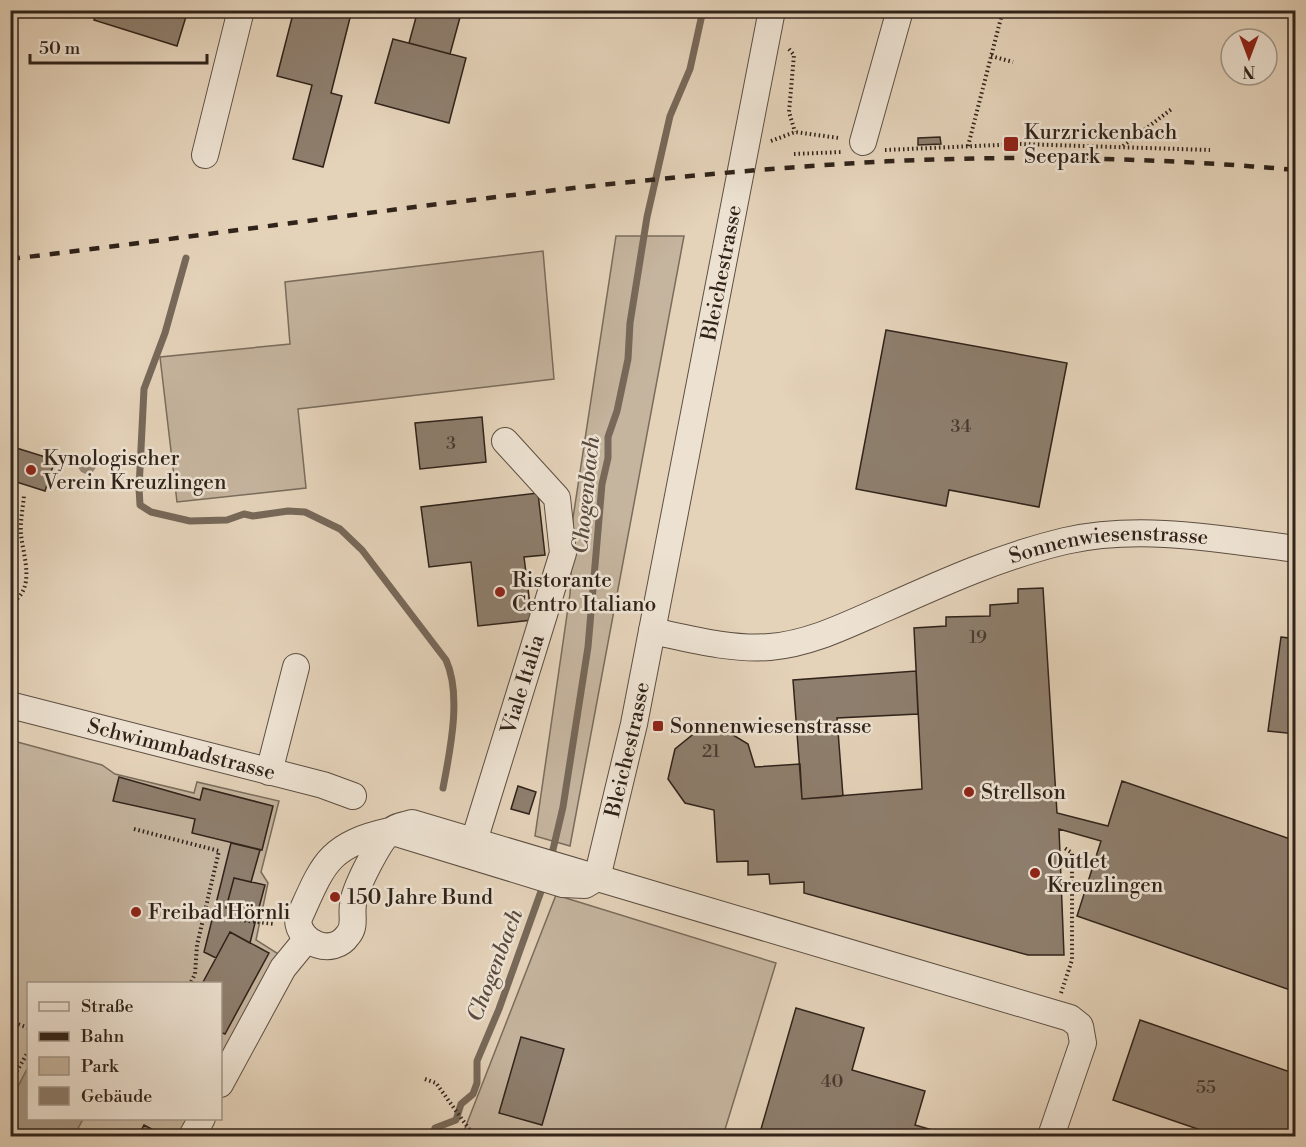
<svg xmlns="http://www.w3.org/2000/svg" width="1306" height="1147" viewBox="0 0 1306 1147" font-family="'Libre Bodoni',serif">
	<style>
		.green { fill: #c5b49e; stroke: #7a6c5c; stroke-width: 1.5 }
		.water { fill: #a79683; stroke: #776859; stroke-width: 1.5 }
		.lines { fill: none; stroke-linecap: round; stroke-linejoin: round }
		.stream { stroke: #776859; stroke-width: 7 }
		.building { fill: #8e7e6d; stroke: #30231a; stroke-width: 1.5 }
		.minor-casing { stroke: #5d4f42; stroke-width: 28 }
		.path { stroke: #30231a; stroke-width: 4; stroke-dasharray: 1.5 3; stroke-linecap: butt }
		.minor { stroke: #ede2d2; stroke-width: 26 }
		.rail { stroke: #30231a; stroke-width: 4.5; stroke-dasharray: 10 10; stroke-linecap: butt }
		.tree { fill: #958674 }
		.poi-dot { fill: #8f2418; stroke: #ede2d2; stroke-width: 2 }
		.labels { text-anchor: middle; stroke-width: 5; stroke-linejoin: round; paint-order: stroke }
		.number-label { font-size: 18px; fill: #483a2f }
		.poi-label { font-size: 21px; fill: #30231a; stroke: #ede2d2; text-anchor: start }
		.street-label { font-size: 21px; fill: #30231a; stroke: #ede2d2 }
		.water-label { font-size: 22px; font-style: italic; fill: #5a4b3f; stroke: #ede2d2 }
	</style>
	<rect width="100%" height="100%" fill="#e4d2b9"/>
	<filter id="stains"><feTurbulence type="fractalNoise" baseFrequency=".00333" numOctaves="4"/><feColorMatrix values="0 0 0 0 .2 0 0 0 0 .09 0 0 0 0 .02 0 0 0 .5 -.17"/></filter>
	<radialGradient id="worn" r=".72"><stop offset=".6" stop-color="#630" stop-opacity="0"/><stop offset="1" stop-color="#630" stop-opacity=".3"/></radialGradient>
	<!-- green -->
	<path class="green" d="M616,236H684L570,846L535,836L570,594L573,518Z
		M543,251L554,379L298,409L306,488L177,502L160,357L290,344L285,282Z
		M10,740L102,765L115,774L194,793L197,782L279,801L261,872L268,883L256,940L280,955L221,1067L220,984H28V1118L193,1119L184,1136H11Z
		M556,895L776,963L723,1136H462Z"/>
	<!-- water -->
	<path class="water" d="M28,1067V1118L83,1119L74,1136H11V1100Z"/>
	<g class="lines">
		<!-- stream -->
		<path class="stream" d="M186,258L165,333L144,389L139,488L140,505L151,512L190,521L227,520L244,514L253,516L288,511L305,512L340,529L362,550L446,660C462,695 450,751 443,788
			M551,858L563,807L588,647L602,484L608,458V437L617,411L628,359L630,323L647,217L670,116L690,69L703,10
			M432,1136L435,1128L456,1120L461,1104L473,1094L477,1083V1061L499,1009L544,883"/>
	</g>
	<!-- building -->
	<path class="building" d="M97,10H188L177,46L94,20Z
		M294,10H352L331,93L342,96L323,167L293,159L312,85L277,76Z
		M418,10H462L450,54L409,43Z
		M393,39L466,58L449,123L375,103Z
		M940,137L941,144L918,145V138Z
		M886,330L1067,363L1039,507L949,490L946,506L856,489Z
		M482,417L486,462L420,469L415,423Z
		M10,446L55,460L45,491L10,480Z
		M538,493L545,555L524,557L532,620L478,626L471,562L429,567L421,507Z
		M1043,588L1057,813L1108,826L1122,781L1296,841V992L1077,916L1101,841L1059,829L1064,955H1028L804,893V882L770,884L769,874L748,875V861L717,862L714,810L685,803L668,779L675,749L696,732L720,727L748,744L755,767L800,764L802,799L922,789L914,628L946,626V617L990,616V605L1018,603V589Z
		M1281,637L1296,639V734L1268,731Z
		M916,671L918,714L837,718L843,796L802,799L793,680Z
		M119,777L200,800L203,788L273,806L262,850L192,833L195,819L113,801Z
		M518,786L536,792L529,814L511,809Z
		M231,843L260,850L251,882L234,878L226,908L257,915L250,943L230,932L216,958L204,952Z
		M234,878L265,885L257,915L226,908Z
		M230,932L269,953L225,1034L220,1032V984H202Z
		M796,1008L864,1028L852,1070L925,1091L915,1125L953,1136H759Z
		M1140,1020L1296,1074V1136H1218L1113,1100Z
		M521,1037L564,1049L542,1125L499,1113Z
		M144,1125L161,1134L160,1136H138Z"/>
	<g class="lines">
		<defs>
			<g id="minor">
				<path d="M863,142L900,10"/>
				<path d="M205,155L241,10"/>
				<path id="s1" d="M652,631C690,639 731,650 770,647C810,644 849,624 886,608C944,582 1002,556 1065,541C1141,524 1219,539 1296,549"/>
				<path id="s2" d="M10,705L323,785L353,796"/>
				<path d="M269,772L296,667"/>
				<path id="s3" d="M474,841L563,553L557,498L505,441"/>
				<path d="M597,878L585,885L563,884L390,831C327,845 323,865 298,920C299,944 333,957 348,935C356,926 351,915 353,904C354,890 379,840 391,831C396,826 405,825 412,823L1070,1018L1080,1026L1083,1043L1051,1136"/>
				<path id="s4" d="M597,878L634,724L772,10"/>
				<path d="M220,1084L283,968L306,940"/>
				<path d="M192,1136L202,1118"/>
			</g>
		</defs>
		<!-- minor casing -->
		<use href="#minor" class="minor-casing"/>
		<!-- path -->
		<path class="path" d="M789,49L794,55L789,112L795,132
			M991,56L1013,62
			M771,141L795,132L839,138
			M968,146L1003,10
			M1123,146L1173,108
			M885,150L1020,144L1210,150
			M794,154L842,152
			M10,604C37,589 23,557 21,534C20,521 23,508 24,495
			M134,829L219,851L197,945L195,974L190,984
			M204,916L275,924
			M1061,993L1072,960V853L1063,847
			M10,1021L28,1028
			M425,1079L436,1083L474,1136
			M10,1083L28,1052"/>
		<!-- minor -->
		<use href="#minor" class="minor"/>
		<!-- rail -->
		<path class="rail" d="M10,259C304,224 598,176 894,161C1027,155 1162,158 1296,170"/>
	</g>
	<!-- trees -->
	<circle class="tree" cx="87" cy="465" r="9"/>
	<!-- markers -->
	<g class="poi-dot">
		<rect x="1003" y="136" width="16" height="16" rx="3"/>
		<circle cx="31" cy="470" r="6"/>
		<circle cx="500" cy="592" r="6"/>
		<rect x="652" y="720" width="12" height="12" rx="3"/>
		<circle cx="969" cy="792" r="6"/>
		<circle cx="1035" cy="873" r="6"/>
		<circle cx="335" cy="897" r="6"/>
		<circle cx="136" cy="912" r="6"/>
	</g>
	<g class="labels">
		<!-- number labels -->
		<g class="number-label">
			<text x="961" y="432">34</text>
			<text x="451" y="449">3</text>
			<text x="978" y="643">19</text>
			<text x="711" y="757">21</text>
			<text x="832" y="1087">40</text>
			<text x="1206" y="1093">55</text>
		</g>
		<!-- poi labels -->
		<g class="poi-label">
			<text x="1024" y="139">Kurzrickenbach<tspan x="1024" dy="24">Seepark</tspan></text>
			<text x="43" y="465">Kynologischer<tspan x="43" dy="24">Verein Kreuzlingen</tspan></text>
			<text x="512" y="587">Ristorante<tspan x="512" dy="24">Centro Italiano</tspan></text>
			<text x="670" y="733">Sonnenwiesenstrasse</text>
			<text x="981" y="799">Strellson</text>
			<text x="1047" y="868">Outlet<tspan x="1047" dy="24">Kreuzlingen</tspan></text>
			<text x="347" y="904">150 Jahre Bund</text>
			<text x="148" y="919">Freibad Hörnli</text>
		</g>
		<!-- street labels -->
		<g class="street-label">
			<text dy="7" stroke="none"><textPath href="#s4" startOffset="618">Bleichestrasse</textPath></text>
			<text dy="7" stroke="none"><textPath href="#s1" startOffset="477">Sonnenwiesenstrasse</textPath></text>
			<text dy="7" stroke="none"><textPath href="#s3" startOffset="164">Viale Italia</textPath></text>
			<text dy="7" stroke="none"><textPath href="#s2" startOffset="177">Schwimmbadstrasse</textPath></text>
			<text dy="7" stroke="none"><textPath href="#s4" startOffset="132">Bleichestrasse</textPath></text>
		</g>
		<!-- water labels -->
		<g class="water-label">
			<text transform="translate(585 495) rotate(-84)" y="8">Chogenbach</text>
			<text transform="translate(494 965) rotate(-69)" y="8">Chogenbach</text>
		</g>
	</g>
	<!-- margin -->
	<rect width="1306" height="1147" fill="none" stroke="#e4d2b9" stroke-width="36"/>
	<rect x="12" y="12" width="1282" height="1123" fill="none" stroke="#30231a" stroke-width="3"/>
	<rect x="18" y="18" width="1270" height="1111" fill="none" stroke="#30231a" stroke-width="1.5"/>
	<!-- legend -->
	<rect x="27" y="982" width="195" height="138" fill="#ede2d2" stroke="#a19688" stroke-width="1.5"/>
	<rect x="39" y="1002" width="30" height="9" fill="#ede2d2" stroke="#a19688" stroke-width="1.5"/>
	<text x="81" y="1012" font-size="18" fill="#30231a">Straße</text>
	<rect x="39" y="1032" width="30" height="9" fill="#30231a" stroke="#a19688" stroke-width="1.5"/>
	<text x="81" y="1042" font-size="18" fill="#30231a">Bahn</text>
	<rect x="39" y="1057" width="30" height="18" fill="#c5b49e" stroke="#a19688" stroke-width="1.5"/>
	<text x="81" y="1072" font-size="18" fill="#30231a">Park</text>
	<rect x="39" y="1087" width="30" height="18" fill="#8e7e6d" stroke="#a19688" stroke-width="1.5"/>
	<text x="81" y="1102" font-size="18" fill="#30231a">Gebäude</text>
	<!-- north arrow -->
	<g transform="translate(1249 57) rotate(180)"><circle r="28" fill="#ede2d2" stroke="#a19688" stroke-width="1.5"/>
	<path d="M0-4.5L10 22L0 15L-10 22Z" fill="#8f2418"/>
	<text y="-9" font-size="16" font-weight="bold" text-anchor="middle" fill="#30231a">N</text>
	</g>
	<!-- scale -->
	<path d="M30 54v9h177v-9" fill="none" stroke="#30231a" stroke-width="3"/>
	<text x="39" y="54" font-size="18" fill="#30231a" stroke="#ede2d2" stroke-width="4.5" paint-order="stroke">50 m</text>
	<rect width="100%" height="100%" filter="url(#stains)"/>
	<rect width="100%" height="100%" fill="url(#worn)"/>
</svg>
